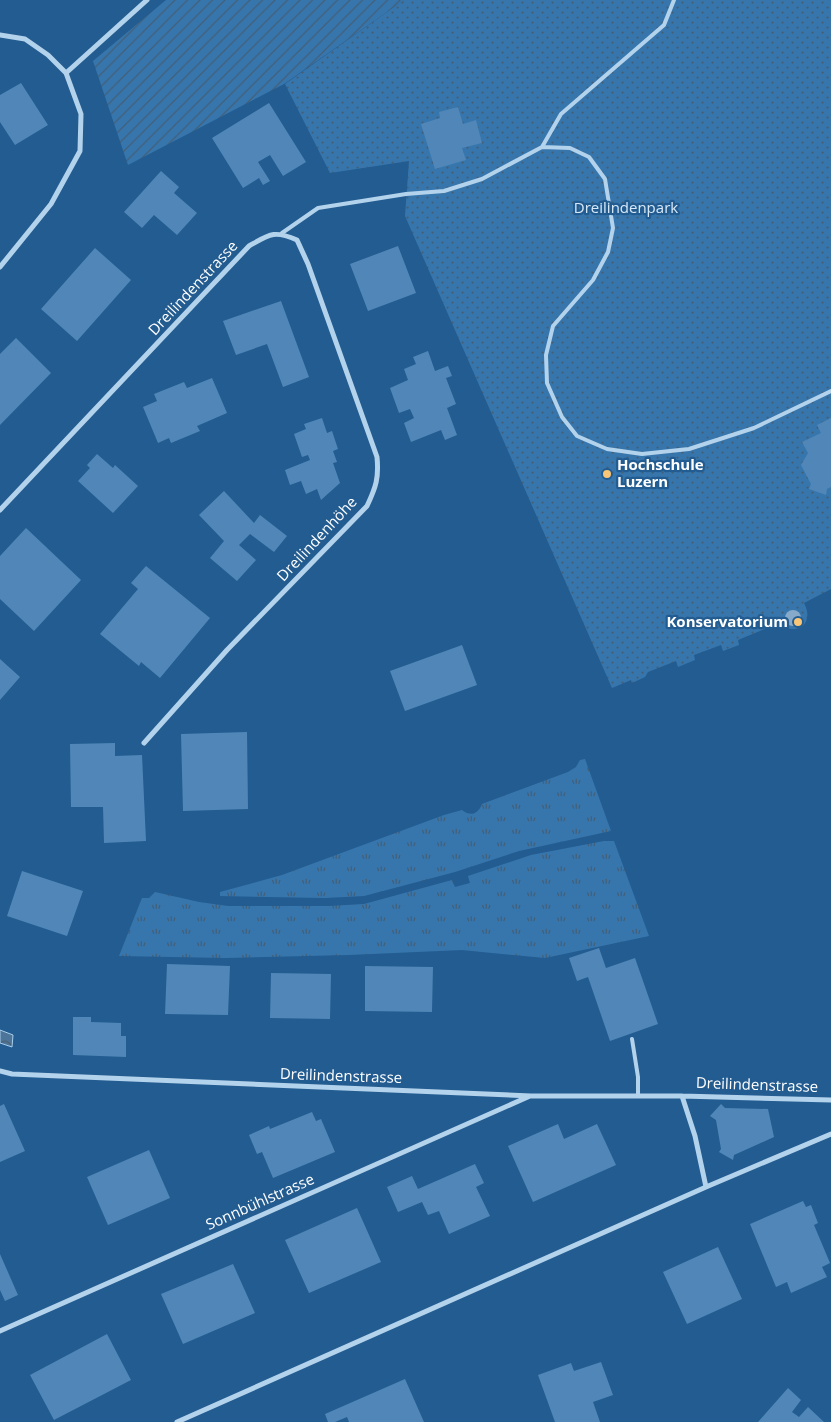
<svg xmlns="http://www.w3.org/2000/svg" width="831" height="1422" viewBox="0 0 831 1422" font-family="'Open Sans',sans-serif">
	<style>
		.grass { fill: url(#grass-tufts) }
		.park { fill: url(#park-dots) }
		.garden { fill: url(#garden-furrows) }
		.water { fill: url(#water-waves); stroke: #a7ceed }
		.building { fill: #5087b8 }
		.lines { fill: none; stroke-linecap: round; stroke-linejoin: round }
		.lane { stroke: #b3d2ec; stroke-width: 4 }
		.street { stroke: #b3d2ec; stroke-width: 5 }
		.tree { fill: #87aaca }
		.poi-dot { fill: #f8c676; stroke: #235c90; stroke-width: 2 }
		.labels { text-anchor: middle; stroke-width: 4.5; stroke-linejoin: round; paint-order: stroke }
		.park-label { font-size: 15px; fill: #d8eaf9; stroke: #235c90 }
		.street-label { font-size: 15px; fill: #fff; stroke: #235c90 }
		.poi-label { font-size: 15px; font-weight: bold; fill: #fff; stroke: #235c90; text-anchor: start }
	</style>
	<defs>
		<pattern id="grass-tufts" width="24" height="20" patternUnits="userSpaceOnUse" patternTransform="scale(1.25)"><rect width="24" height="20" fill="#3776ad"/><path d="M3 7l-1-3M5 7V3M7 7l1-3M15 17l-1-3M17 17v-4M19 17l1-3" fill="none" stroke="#435f78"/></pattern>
		<pattern id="park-dots" width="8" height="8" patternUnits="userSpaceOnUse" patternTransform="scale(1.25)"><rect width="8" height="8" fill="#3776ad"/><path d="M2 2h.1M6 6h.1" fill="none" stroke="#435f78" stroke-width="1.8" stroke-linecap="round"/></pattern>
		<pattern id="garden-furrows" width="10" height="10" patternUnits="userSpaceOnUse" patternTransform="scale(1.25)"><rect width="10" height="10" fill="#3776ad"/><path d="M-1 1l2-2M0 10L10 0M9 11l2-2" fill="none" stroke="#435f78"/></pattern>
		<pattern id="water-waves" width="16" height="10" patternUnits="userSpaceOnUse" patternTransform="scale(1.25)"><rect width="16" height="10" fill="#4d7599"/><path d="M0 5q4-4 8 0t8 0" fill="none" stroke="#4c5e6f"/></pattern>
	</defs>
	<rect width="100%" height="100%" fill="#235c90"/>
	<!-- grass -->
	<path class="grass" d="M585,759L611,831L519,851L455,872L364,896L325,898L220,896V892L282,875L444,815L462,810C471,817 478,814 482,804L568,772L576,767L580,760Z
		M604,841H614L649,936L545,958L462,950L348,955L226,958L119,956L142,898H149L155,892L199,902L228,906H329L364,904L452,880L455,887L470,883L468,876L531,855Z"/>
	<!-- park -->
	<path class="park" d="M404,0H831V589L804,603C815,623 797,638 779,623L738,640L739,645L723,651L721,645L694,655L695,660L678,667L676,661L648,672L645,677L632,683L631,680L612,688L405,216L409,161L330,173L285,84Z"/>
	<!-- garden -->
	<path class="garden" d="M166,0H404L284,84L128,165L93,61Z"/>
	<!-- water -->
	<path class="water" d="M0,1030L13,1035L12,1047L0,1043Z"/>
	<!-- building -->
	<path class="building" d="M21,83L48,125L15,145L0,122V95Z
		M269,103L306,162L283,176L270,155L258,162L270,181L263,185L259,178L243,188L212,138Z
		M458,107L463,124L476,120L482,143L462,148L466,160L435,169L421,124L440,118L439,112Z
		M161,171L179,187L174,193L197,213L177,235L154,215L142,228L124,212Z
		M398,246L416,293L368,311L350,264Z
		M95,248L131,280L77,341L41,309Z
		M281,301L309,377L283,387L267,344L236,355L223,321Z
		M16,338L51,373L0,425V354Z
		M428,351L435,371L448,366L452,376L446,378L456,404L447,408L457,435L445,440L441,430L411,442L404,423L414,418L410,409L399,413L390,388L408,380L404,369L416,364L413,357Z
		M212,378L227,413L197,426L200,431L171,443L169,438L158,443L143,407L157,401L154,394L184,382L187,388Z
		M322,418L327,433L332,431L338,449L333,451L337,462L333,463L340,483L321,500L317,489L306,494L301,481L290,485L285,470L310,460L308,455L302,457L294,434L306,429L304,424Z
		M831,418V487L827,489L826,495L809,489L811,484L801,465L808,453L802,442L821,433L817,425Z
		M97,454L113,468L115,465L138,486L113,513L78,481L90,468L87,465Z
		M224,491L254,523L260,515L287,536L274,552L250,534L239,545L256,560L237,581L210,558L224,541L199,515Z
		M26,528L81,580L34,631L0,599V556Z
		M146,566L210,618L160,678L141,662L139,666L100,634L138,589L131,583Z
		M462,645L477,685L405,711L390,671Z
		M0,659L20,677L0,700Z
		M247,732L248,809L183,811L181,734Z
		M115,743V756L142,755L146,841L104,843L103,807H71L70,744Z
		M22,871L83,891L67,936L7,916Z
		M599,948L606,968L635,958L658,1024L610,1041L588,977L577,981L569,958Z
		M167,964L230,966L228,1015L165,1014Z
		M365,966L433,967L432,1012L365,1011Z
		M271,973L331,974L330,1019L270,1018Z
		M73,1017H91V1022L121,1023V1036H126V1057L73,1055Z
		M4,1104L25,1151L0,1162V1106Z
		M721,1104L725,1108L768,1109L774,1137L734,1155L733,1160L719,1152L721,1149L716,1120L710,1116Z
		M312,1112L316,1121L321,1119L335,1152L273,1178L262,1152L257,1154L249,1135L269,1126L270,1129Z
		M558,1124L564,1139L597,1124L616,1165L533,1202L508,1146Z
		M149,1150L170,1198L108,1225L87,1177Z
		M475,1164L484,1183L476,1187L490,1216L449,1234L439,1211L428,1215L422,1202L398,1212L387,1187L412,1176L418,1189Z
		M803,1201L806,1207L811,1205L818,1223L814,1225L830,1263L822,1267L827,1277L791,1293L787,1282L776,1287L750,1224Z
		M357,1208L381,1262L309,1293L285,1240Z
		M718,1247L742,1299L687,1324L663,1272Z
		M0,1254L18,1295L5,1301L0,1290Z
		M233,1264L255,1313L183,1344L161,1294Z
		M107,1334L131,1380L54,1420L30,1375Z
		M601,1362L613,1395L593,1402L600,1422H555L538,1375L571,1363L574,1371Z
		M405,1379L424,1422H349L347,1417L335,1422H328L325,1414Z
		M788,1388L801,1400L792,1412L799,1417L808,1407L824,1422H758Z"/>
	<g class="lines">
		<!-- lane -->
		<path class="lane" d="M542,147L570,148L589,157L605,179L613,228L608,252L593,280L553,326L546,355L547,383L562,417L577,436L607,449L642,454L689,449L754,428L831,391
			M542,147L561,114L664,25L674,0
			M282,233L318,208L406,194L444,191L482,179L542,147
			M632,1039L638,1077V1096"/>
		<!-- street -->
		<path class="street" d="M0,35L25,39L48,55L66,73L81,114L80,151L51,204L0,267
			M66,73L147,0
			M0,510L249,246C270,234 274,230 297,240L308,264L377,457C379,478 376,487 367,506L227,650L144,743
			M0,1071L12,1074L531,1096H682L831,1100
			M682,1096L695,1136L706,1187
			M0,1331L530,1096
			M177,1422L706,1187L831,1134"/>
	</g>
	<!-- trees -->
	<circle class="tree" cx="793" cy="618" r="8"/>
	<!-- markers -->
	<g class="poi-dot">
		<circle cx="607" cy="474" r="5"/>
		<circle cx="798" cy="622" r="5"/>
	</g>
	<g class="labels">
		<!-- park labels -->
		<g class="park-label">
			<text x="626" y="213">Dreilindenpark</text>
		</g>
		<!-- street labels -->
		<g class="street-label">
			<text transform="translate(193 288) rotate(-47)" y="5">Dreilindenstrasse</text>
			<text transform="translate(317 539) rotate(-47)" y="5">Dreilindenhöhe</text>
			<text transform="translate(341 1076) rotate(2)" y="5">Dreilindenstrasse</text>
			<text transform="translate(757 1085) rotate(2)" y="5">Dreilindenstrasse</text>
			<text transform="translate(260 1202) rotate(-24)" y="5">Sonnbühlstrasse</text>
		</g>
		<!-- poi labels -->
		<g class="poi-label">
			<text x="617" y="470">Hochschule<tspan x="617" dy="17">Luzern</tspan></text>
			<text x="788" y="627" text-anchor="end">Konservatorium</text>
		</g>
	</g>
</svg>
